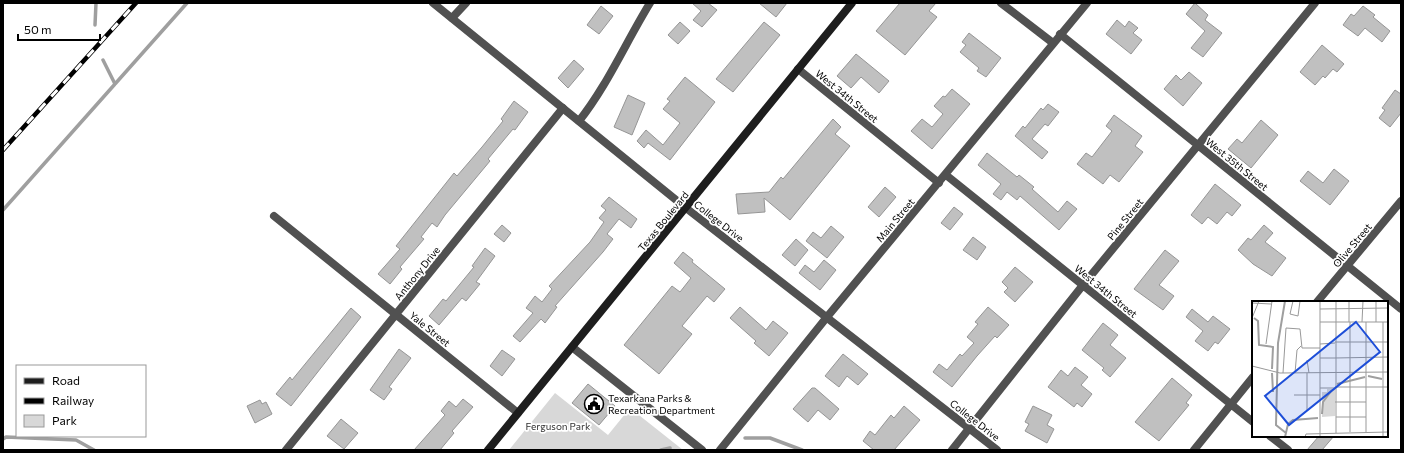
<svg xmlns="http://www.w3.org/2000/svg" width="1404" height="453" viewBox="0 0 1404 453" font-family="Commissioner,sans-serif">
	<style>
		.green { fill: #d8d8d8 }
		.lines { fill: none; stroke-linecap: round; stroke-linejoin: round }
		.stream { stroke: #9f9f9f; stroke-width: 3.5 }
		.building { fill: #c0c0c0; stroke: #959595 }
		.minor { stroke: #515151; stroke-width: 8 }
		.tertiary { stroke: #515151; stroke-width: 8 }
		.secondary { stroke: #1e1e1e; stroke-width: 8 }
		.rail-casing { stroke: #000; stroke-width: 4.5 }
		.rail { stroke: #fff; stroke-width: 3; stroke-dasharray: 9; stroke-linecap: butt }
		.labels { text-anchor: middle; stroke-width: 3.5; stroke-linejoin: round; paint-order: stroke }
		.street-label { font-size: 10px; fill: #000; stroke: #fff }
		.poi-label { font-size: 10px; fill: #000; stroke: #fff; text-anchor: start }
		.park-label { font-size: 10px; fill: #2f2f2f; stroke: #fff }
		.inset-river { fill: none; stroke: #9f9f9f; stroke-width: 2 }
		.inset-road { fill: none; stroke: #999; stroke-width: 1 }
		.view { fill: #1d4ed8; fill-opacity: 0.15; stroke: #1d4ed8; stroke-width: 2 }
		.inset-edge { fill: none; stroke: #000; stroke-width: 2 }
	</style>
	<rect width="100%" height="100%" fill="#fff"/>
	<!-- green -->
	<path class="green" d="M555,393L608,435L630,408L683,450H509Z"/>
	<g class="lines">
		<!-- stream -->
		<path class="stream" d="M95,25L96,3
			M103,60L115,84
			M3,210L187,3
			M745,438H770L802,450
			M3,439L6,437L76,440L94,450
			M661,450L670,448"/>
	</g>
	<!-- building -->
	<path class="building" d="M692,3H708L717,10L702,27L693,20L701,11Z
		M759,3H787L776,17Z
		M900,3H936L929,11L937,17L905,55L876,31Z
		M1195,3L1208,15L1205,20L1222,33L1203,57L1191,48L1205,31L1186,14Z
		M601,6L613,16L599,34L587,25Z
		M1363,6L1375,15L1373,17L1390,31L1382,42L1365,28L1358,36L1343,25L1351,14L1354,16Z
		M1117,20L1125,27L1129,21L1138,28L1133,33L1142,40L1131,54L1106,34Z
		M680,22L690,31L678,44L668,35Z
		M764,22L780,35L733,92L716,79Z
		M969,33L1001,58L986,77L977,71L979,68L960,52L966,45L962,42Z
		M1322,45L1344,64L1337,72L1333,69L1325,78L1323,76L1315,85L1300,72Z
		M856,54L889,81L879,93L861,77L851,88L837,76Z
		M574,60L584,69L568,88L558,78Z
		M1189,72L1202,83L1183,106L1164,89L1176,75L1181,80Z
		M685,77L715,102L670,160L648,143L644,148L637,141L646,130L663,145L680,123L663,109L670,101L667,99Z
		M952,89L970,104L932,149L911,131L922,119L932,127L943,114L934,106L943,96L945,97Z
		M1395,90L1401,94V113L1390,127L1379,118L1385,110L1382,108Z
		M628,95L645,103L632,135L614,127Z
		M514,101L528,112L515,130L513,129L488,159L490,161L445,215L437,227L432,223L421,237L424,239L400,267L402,269L390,284L378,274L400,249L396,246L454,173L457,176L482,147L503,121L501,119Z
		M1048,104L1059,112L1048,126L1045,124L1032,139L1048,152L1042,159L1015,136L1023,126L1025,128L1041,108L1043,110Z
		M1114,115L1142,136L1135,146L1143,152L1119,182L1110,175L1103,184L1077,164L1086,153L1092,157L1112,131L1106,126Z
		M833,119L841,127L835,134L850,146L790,220L764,198L765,212L738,214L736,194L769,192L781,177L783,179Z
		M1261,120L1278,135L1251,168L1228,149L1237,139L1242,143Z
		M987,153L1017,177L1019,175L1034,187L1032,189L1058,212L1067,201L1077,209L1059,230L1020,196L1017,200L1007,192L1001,200L993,194L1001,184L978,165Z
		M1334,169L1349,181L1330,205L1300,181L1308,171L1323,183Z
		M1215,184L1241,205L1232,216L1227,212L1217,224L1208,217L1202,224L1191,215Z
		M885,187L896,197L879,217L868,207Z
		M609,197L637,219L631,228L619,219L607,234L613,239L603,252L555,306L557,307L545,323L541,319L520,342L513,336L533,313L526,308L535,296L542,302L552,289L549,286L590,242L604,222L599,218L606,210L601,206Z
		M954,207L963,214L950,230L941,223Z
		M502,225L511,233L504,242L494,234Z
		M1264,225L1273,233L1265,242L1286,258L1272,276L1253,264L1238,250L1248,238L1251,240Z
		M831,226L844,237L827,258L806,241L813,232L821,238Z
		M973,237L986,247L977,260L963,250Z
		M796,239L808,250L795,266L782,255Z
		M485,248L495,256L476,282L480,284L466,301L462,298L439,325L429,316L443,299L446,301L474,267L472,266Z
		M1165,250L1179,261L1159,285L1174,296L1163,310L1134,289Z
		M683,252L693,260L692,262L725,289L714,302L707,296L682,326L692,334L659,374L624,345L672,286L680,292L691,278L674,263Z
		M824,260L836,270L820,290L799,273L805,265L814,272Z
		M1015,267L1033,282L1015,302L1004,292L1008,288L1002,282Z
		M740,307L766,330L773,321L788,333L769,356L754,343L756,341L730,318Z
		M988,307L1009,325L997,338L995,336L977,356L952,387L933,372L939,364L947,370L960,354L962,356L974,343L967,337L978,324L975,322Z
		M351,308L361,317L291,406L276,394L290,377L292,380Z
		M1192,309L1208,322L1213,316L1230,329L1218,344L1215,342L1208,351L1195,341L1203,331L1186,317Z
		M1103,323L1118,335L1110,345L1126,358L1110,377L1102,370L1104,368L1082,350Z
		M399,349L411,358L389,387L392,389L384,400L370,390Z
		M502,350L515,359L502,376L490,366Z
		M843,354L868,374L858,385L847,376L839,387L825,376Z
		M1075,367L1088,377L1081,385L1092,394L1082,407L1077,403L1074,407L1048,387L1061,370L1068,376Z
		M1172,378L1192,395L1186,403L1189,405L1159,441L1135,422Z
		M588,384L615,406L599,425L572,403Z
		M812,388H815L839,409L830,420L818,410L808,422L793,409Z
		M463,399L473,407L452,431L454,433L440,450H414L445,415L441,411L449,401L456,407Z
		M260,400L262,404L266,402L272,414L255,423L247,406Z
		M904,406L920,420L894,450H874L863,441L870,431L875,435L891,415L894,418Z
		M1033,406L1052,415L1047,425L1054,429L1047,443L1025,431L1029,424L1025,422Z
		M341,419L358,433L344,449L327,436Z
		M1319,436H1334L1322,450H1307Z"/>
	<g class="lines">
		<!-- minor -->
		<path class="minor" d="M1001,3L1053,43
			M452,18L466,3
			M1060,34L1401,309
			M798,69L939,183
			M579,121C607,86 626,42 650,3
			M946,175L1253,422
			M274,216L518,413
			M1317,302L1401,201
			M572,347L702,450
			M1270,436L1288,450
			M286,450L563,108
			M720,450L827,317L1087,3
			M952,450L1083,285L1315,3
			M1194,450L1253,377"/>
		<!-- tertiary -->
		<path class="tertiary" d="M433,3L686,208L997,450"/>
		<!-- secondary -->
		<path class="secondary" d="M488,450L852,3"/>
		<defs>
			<path id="rail" d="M3,150L136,3"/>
		</defs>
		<!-- rail casing -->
		<use href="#rail" class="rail-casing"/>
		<!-- rail -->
		<use href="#rail" class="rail"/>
	</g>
	<!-- icons -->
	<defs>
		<symbol id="civic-ring" viewBox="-11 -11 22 22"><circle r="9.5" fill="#fff" stroke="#000" stroke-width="1.5"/><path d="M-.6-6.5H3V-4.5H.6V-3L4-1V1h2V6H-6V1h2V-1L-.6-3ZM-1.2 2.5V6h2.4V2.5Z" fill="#000"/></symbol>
	</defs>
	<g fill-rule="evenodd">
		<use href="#civic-ring" x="583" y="393" width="22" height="22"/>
	</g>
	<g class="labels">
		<!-- street labels -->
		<g class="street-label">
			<text transform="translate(847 96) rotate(39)" y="4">West 34th Street</text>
			<text transform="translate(1237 164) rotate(39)" y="4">West 35th Street</text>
			<text transform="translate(1125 219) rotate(-51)" y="4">Pine Street</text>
			<text transform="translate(895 220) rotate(-50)" y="4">Main Street</text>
			<text transform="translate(663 221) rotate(-51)" y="4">Texas Boulevard</text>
			<text transform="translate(719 221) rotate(38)" y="4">College Drive</text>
			<text transform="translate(1352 245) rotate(-50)" y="4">Olive Street</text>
			<text transform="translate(417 273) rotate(-51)" y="4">Anthony Drive</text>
			<text transform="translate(1106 291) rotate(39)" y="4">West 34th Street</text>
			<text transform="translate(430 329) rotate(39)" y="4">Yale Street</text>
			<text transform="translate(975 420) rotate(38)" y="4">College Drive</text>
		</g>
		<!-- poi labels -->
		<g class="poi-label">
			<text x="608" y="402">Texarkana Parks &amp;<tspan x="608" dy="12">Recreation Department</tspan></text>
		</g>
		<!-- park labels -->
		<g class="park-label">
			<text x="558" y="430">Ferguson Park</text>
		</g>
	</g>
	<!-- overview -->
	<g transform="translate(1252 301)">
		<rect width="136" height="136" fill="#fff"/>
		<path d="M75,88H83V115L70,116V91H75Z" fill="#d8d8d8"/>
		<path class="inset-river" d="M33,0L26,42L24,124L34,132M2,17L6,20L7,44L21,46L20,68M20,72L21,91M116,75L130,78M85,83L113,76M70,113L71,101L80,89M33,136L36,123L41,119L66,117"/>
		<path class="inset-road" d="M41,0L38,13L46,15L48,0M0,2L19,3M68,8L136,7M0,17L7,0M68,21H136M97,21V0M110,21L111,0M124,21V0M0,41V65M83,41H136M14,43L20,0M68,43L83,42M68,57H83M83,57L136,56M55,59L57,72M0,65L28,72L136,71M31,72L34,27L48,28L50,47H68M43,72L45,49L49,45M83,86H136M68,87H83M42,94H68M83,101H114M55,110V72M84,116H114M98,131V21M114,131V21M84,132V0M53,136L54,133L136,131M68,136V0M131,136V21"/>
		<path class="view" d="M104,21L128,51L37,124L13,95Z"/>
		<rect width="136" height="136" class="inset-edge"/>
	</g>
	<!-- border -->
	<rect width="1404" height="453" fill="none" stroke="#000000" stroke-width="8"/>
	<!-- legend -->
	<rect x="16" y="365" width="130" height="72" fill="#ffffff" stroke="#999999"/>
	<rect x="24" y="378" width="20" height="6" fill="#1e1e1e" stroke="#999999"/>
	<text x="52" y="385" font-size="12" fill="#000000">Road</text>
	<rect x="24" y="398" width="20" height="6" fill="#000000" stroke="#999999"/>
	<text x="52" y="405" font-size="12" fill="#000000">Railway</text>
	<rect x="24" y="415" width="20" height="12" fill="#d8d8d8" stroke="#999999"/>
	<text x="52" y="425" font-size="12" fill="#000000">Park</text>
	<!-- scale -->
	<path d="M18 34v6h82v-6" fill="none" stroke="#000000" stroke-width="2"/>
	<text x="24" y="34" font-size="12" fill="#000000" stroke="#ffffff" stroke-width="3" paint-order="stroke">50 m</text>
</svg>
